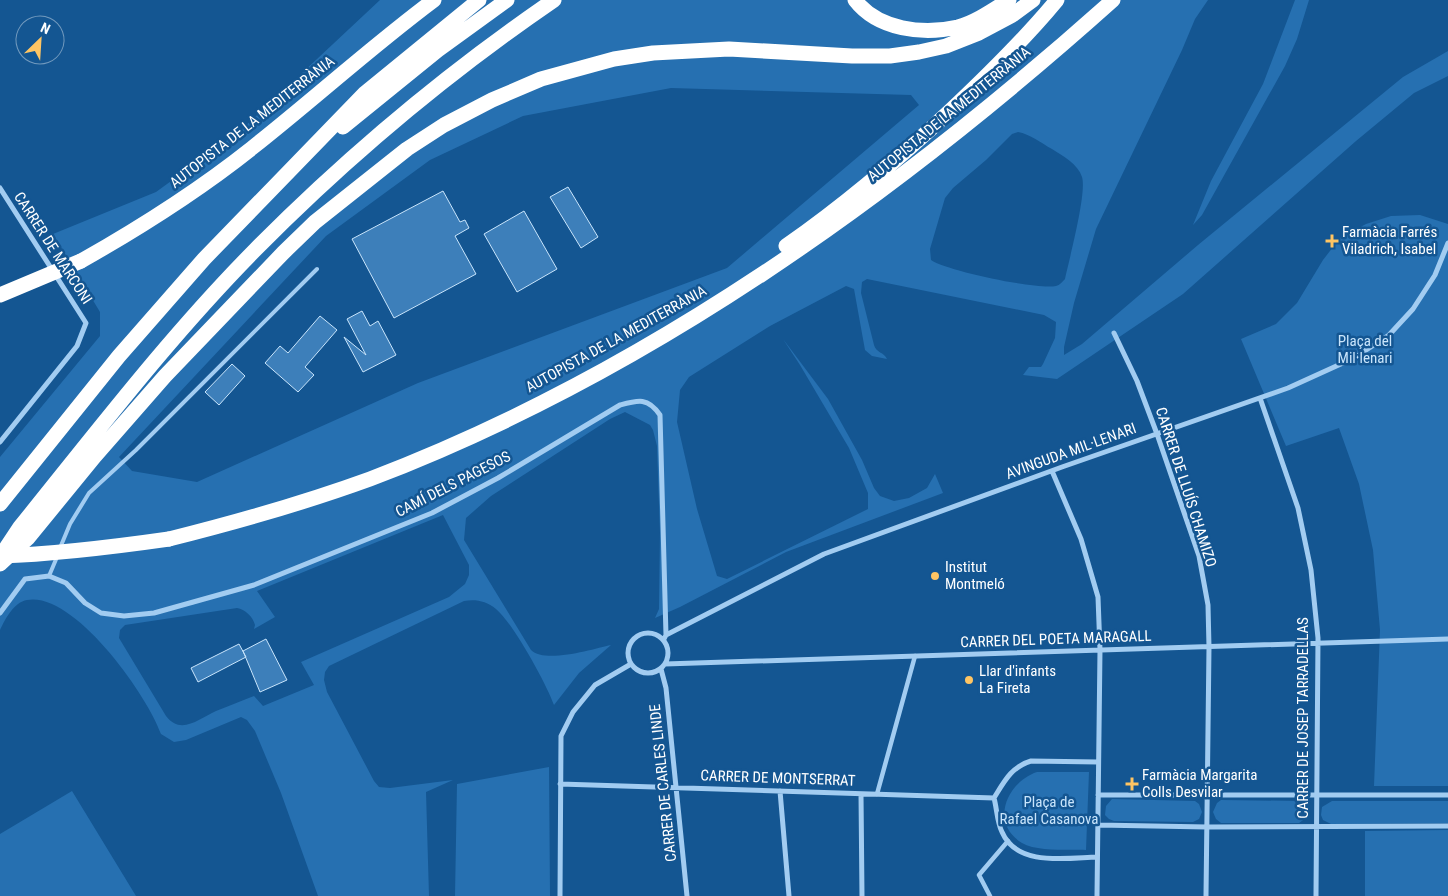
<svg xmlns="http://www.w3.org/2000/svg" width="1448" height="896" viewBox="0 0 1448 896" font-family="'Roboto Condensed',sans-serif">
	<style>
		.green { fill: #2670b1; fill-rule: evenodd }
		.building { fill: #3d7fba; stroke: #c9e5fc }
		.lines { fill: none; stroke-linecap: round; stroke-linejoin: round }
		.service { stroke: #a2ccf1; stroke-width: 4 }
		.pedestrian { stroke: #a2ccf1; stroke-width: 4.5 }
		.minor { stroke: #a2ccf1; stroke-width: 5 }
		.motorway { stroke: #fff; stroke-width: 15 }
		.motorway-bridge { stroke: #fff; stroke-width: 15 }
		.poi-dot { fill: #ffc563; stroke: #145692; stroke-width: 2 }
		.labels { text-anchor: middle; stroke-width: 5; stroke-linejoin: round; paint-order: stroke }
		.street-label { font-size: 15px; fill: #fff; stroke: #145692 }
		.poi-label { font-size: 15px; fill: #fff; stroke: #145692; text-anchor: start }
		.park-label { font-size: 15px; fill: #c9e5fc; stroke: #145692 }
	</style>
	<rect width="100%" height="100%" fill="#145692"/>
	<!-- green -->
	<path class="green" d="M380,0H1208L1195,19L1182,50L1096,229L1074,303L1064,347V355L1082,344L1198,245L1403,77L1448,51V76L1414,93L1356,141L1183,294L1057,379L1023,375L1029,367H1041L1043,364L1055,338L1056,322L1044,315L867,279L862,282L861,293L874,345C876,353 884,352 887,359L872,356L865,350L854,289L846,286L770,326L689,377L680,390L677,422L697,509L717,576L727,579L868,509V493L849,448L800,365L783,339L828,399L862,460L874,488L880,496L894,501L909,498L927,488L935,474L943,493L786,552L680,607L655,618L659,609L660,532L657,446L653,430L650,425L625,412L610,419L491,496L466,518L464,540L531,650C545,664 593,649 611,645L579,673L554,705C546,683 513,623 496,609C486,601 476,599 464,601L329,666L325,672L324,680L327,692L374,781L379,787L390,788L453,780L426,792L429,896H318L281,793L255,731L247,720L241,717L186,740L174,742L161,734C148,696 74,591 27,600C14,602 5,619 0,630V457L100,336V312L53,234L156,192L240,131ZM671,88L911,95L919,105L727,268L418,383L197,482L132,471L119,457L326,236L430,160L523,116ZM1018,132C1030,134 1041,143 1052,149C1063,156 1078,164 1082,177C1087,193 1069,260 1065,279C1062,282 1060,285 1056,286C1037,290 947,271 931,260L930,249L945,198L953,188L986,160L1012,134ZM443,515L469,565V575L465,584L449,597L301,662L314,685L263,706L254,696C241,701 229,706 216,711C200,718 181,736 166,716L119,638L120,630L125,625L237,608C245,609 253,617 255,625L254,629L275,617L257,591Z
		M1295,0H1309L1297,39L1285,66L1202,215L1193,225L1211,181L1263,84Z
		M1420,215L1448,224V786H1374L1380,630L1373,550L1359,484L1339,428L1286,446L1241,339L1276,324L1297,303L1323,260L1340,238L1366,224L1391,216Z
		M549,767L550,896H455L457,784Z
		M1037,772H1089L1086,850C1069,849 1037,852 1022,843C989,823 1007,782 1037,772Z
		M72,791L136,896H0V834Z
		M1112,799L1195,801L1199,804L1202,812L1199,819L1193,822L1114,821L1109,819L1105,815L1106,806Z
		M1221,800L1300,801L1306,802L1310,811L1306,818L1299,823H1221L1216,819L1213,812L1217,803Z
		M1332,801H1448V823L1331,824L1323,820L1321,815L1322,807Z
		M1448,830V896H1365V831Z"/>
	<!-- building -->
	<path class="building" d="M568,187L598,237L581,248L550,197Z
		M443,191L460,222L465,220L469,228L455,236L476,274L394,318L352,239Z
		M524,211L557,269L517,292L484,234Z
		M362,311L370,326L378,321L396,355L363,372L344,337L366,355L347,319Z
		M320,316L337,330L305,367L314,375L298,392L265,363L280,346L288,353Z
		M232,364L245,376L219,405L205,392Z
		M266,639L287,680L260,692L243,651Z
		M239,644L246,657L198,682L191,668Z"/>
	<g class="lines">
		<!-- service -->
		<path class="service" d="M60,548L70,524L89,493L136,450L317,269
			M49,576L57,557"/>
		<!-- pedestrian -->
		<path class="pedestrian" d="M877,794L915,656
			M990,896L979,875L1008,841"/>
		<!-- minor -->
		<path class="minor" d="M0,188L86,323L77,346L0,442
			M1114,333L1137,381L1157,434L1199,556L1208,605L1209,647L1206,896
			M1260,398L1298,508L1311,570L1318,638L1316,896
			M1052,471L1081,539L1098,597L1100,650L1097,896
			M0,613L25,579L49,576L66,583L85,603L101,613L124,616L154,613L254,585L432,513L498,478L620,405C638,400 648,397 660,415L666,635
			M628 653a20 20 0 1 1 40 0a20 20 0 1 1-40 0Z
			M664,639L666,635L824,554L1062,467L1288,388L1354,358L1389,335L1413,309L1435,275L1448,243
			M665,664L1448,639
			M661,669L666,688L687,896
			M560,784L994,798
			M780,791L789,896
			M861,794L862,896
			M1098,795H1448
			M1098,825L1207,827L1448,826
			M1097,857C1066,858 1017,867 1002,832C997,822 997,809 994,798C1004,782 1011,767 1031,761L1098,762
			M560,896L561,736L573,712L595,685L631,664"/>
		<!-- motorway -->
		<path class="motorway" d="M855,0C878,30 923,35 958,27C976,22 993,10 1009,0
			M343,127L438,50L507,0
			M786,246C845,205 899,159 951,110C988,75 1025,39 1057,0
			M81,261C141,227 198,191 252,148C313,100 371,47 434,0
			M0,504L119,356L204,259L365,93L479,0
			M169,539C237,522 304,503 370,479C646,374 894,196 1113,0
			M2,554L20,527C96,433 170,336 255,250C347,157 446,74 554,0
			M0,564L28,538L95,456L165,376L283,253L315,222L407,149L444,125L492,100L541,79L614,59L653,53L729,49L852,56H890L919,52L946,46L979,33L1011,16L1033,0"/>
		<!-- motorway-bridge -->
		<path class="motorway-bridge" d="M0,295L81,261
			M0,556C57,554 113,547 169,539"/>
	</g>
	<!-- markers -->
	<g class="poi-dot">
		<path d="M1329.5 233.5h5v5h5v5h-5v5h-5v-5h-5v-5h5z"/>
		<circle cx="935" cy="576" r="5"/>
		<circle cx="969" cy="680" r="5"/>
		<path d="M1129.5 776.5h5v5h5v5h-5v5h-5v-5h-5v-5h5z"/>
	</g>
	<g class="labels">
		<!-- street labels -->
		<g class="street-label">
			<text transform="translate(949 114) rotate(-39)" y="5">AUTOPISTA DE LA MEDITERRÀNIA</text>
			<text transform="translate(252 122) rotate(-38)" y="5">AUTOPISTA DE LA MEDITERRÀNIA</text>
			<text transform="translate(53 248) rotate(57)" y="5">CARRER DE MARCONI</text>
			<text transform="translate(616 339) rotate(-29)" y="5">AUTOPISTA DE LA MEDITERRÀNIA</text>
			<text transform="translate(1071 451) rotate(-20)" y="5">AVINGUDA MIL·LENARI</text>
			<text transform="translate(453 484) rotate(-27)" y="5">CAMÍ DELS PAGESOS</text>
			<text transform="translate(1186 487) rotate(72)" y="5">CARRER DE LLUÍS CHAMIZO</text>
			<text transform="translate(1056 639) rotate(-2)" y="5">CARRER DEL POETA MARAGALL</text>
			<text transform="translate(1303 718) rotate(-90)" y="5">CARRER DE JOSEP TARRADELLAS</text>
			<text transform="translate(778 778) rotate(2)" y="5">CARRER DE MONTSERRAT</text>
			<text transform="translate(663 783) rotate(-96)" y="5">CARRER DE CARLES LINDE</text>
		</g>
		<!-- poi labels -->
		<g class="poi-label">
			<text x="1342" y="237">Farmàcia Farrés<tspan x="1342" dy="17">Viladrich, Isabel</tspan></text>
			<text x="945" y="572">Institut<tspan x="945" dy="17">Montmeló</tspan></text>
			<text x="979" y="676">Llar d'infants<tspan x="979" dy="17">La Fireta</tspan></text>
			<text x="1142" y="780">Farmàcia Margarita<tspan x="1142" dy="17">Colls Desvilar</tspan></text>
		</g>
		<!-- park labels -->
		<g class="park-label">
			<text x="1365" y="346">Plaça del<tspan x="1365" dy="17">Mil·lenari</tspan></text>
			<text x="1049" y="807">Plaça de<tspan x="1049" dy="17">Rafael Casanova</tspan></text>
		</g>
	</g>
	<!-- north arrow -->
	<g transform="translate(40 40) rotate(25)"><circle r="24" fill="#145692" stroke="#729abe"/>
	<path d="M0-4L9 19L0 12L-9 19Z" fill="#ffc563"/>
	<text y="-8" font-size="14" font-weight="bold" text-anchor="middle" fill="#ffffff">N</text>
	</g>
</svg>
